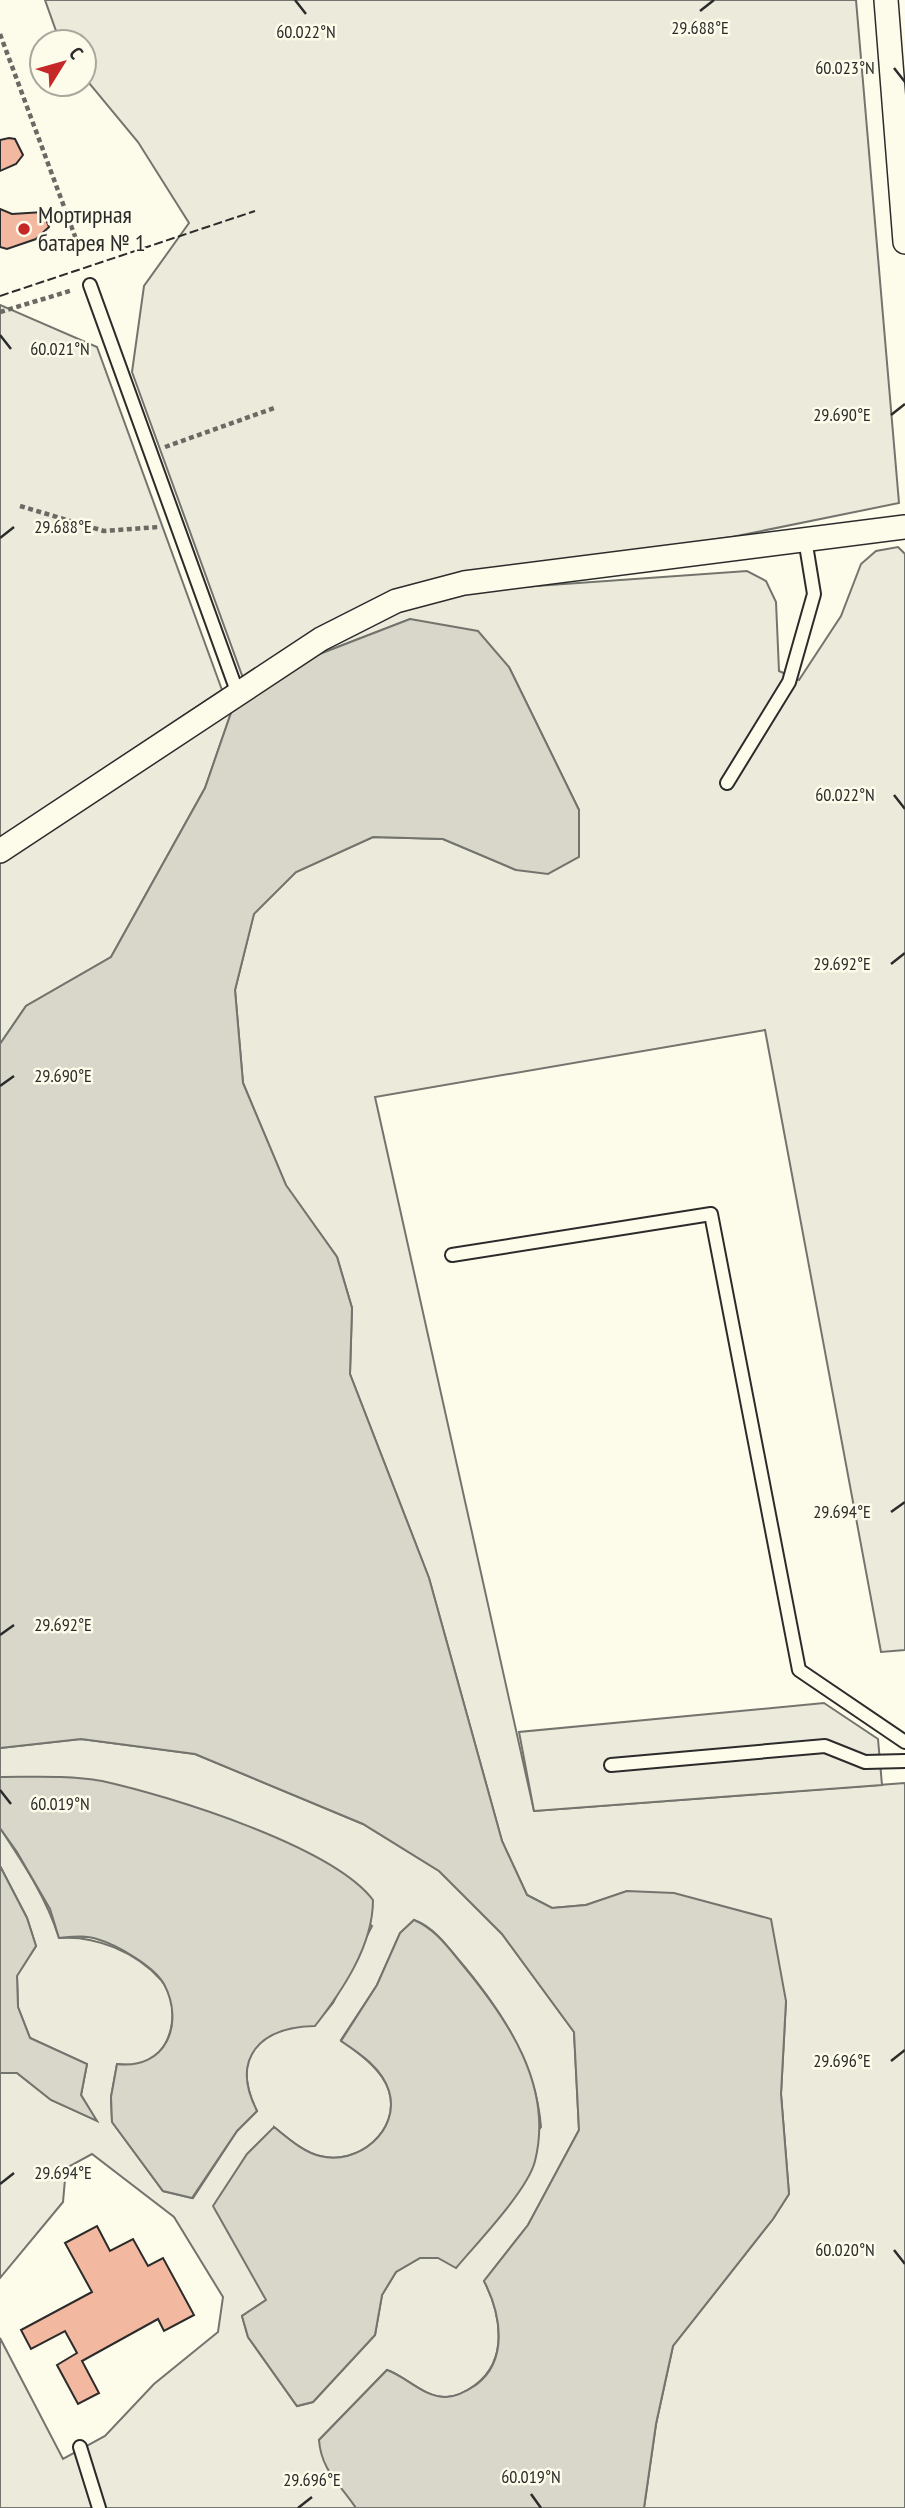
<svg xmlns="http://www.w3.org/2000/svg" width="905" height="2508" viewBox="0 0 905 2508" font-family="'PT Sans Narrow',sans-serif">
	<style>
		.green { fill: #ecebdb; stroke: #74746e; stroke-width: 2; fill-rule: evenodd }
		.parking { fill: #eceadb; stroke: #74746e; stroke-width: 2 }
		.water { fill: #d8d7c9; stroke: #74746e; stroke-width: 2 }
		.building { fill: #f2b8a0; stroke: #2b2b2b; stroke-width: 2 }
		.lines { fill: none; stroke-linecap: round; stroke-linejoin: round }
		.lane-casing { stroke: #2b2b2b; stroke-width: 16 }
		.street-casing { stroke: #2b2b2b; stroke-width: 26 }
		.path { stroke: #6a6964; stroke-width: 4.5; stroke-dasharray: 5 3.5; stroke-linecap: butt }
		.lane { stroke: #fdfbea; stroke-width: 12 }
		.street { stroke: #fdfbea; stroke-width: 23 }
		.fence { stroke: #2b2b2b; stroke-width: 2; stroke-dasharray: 9 3.5; stroke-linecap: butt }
		.ticks { fill: none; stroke: #2b2b2b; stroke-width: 2.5 }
		.poi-dot { fill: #c62828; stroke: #fdfbea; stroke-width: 2.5 }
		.labels { text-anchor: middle; stroke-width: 5; stroke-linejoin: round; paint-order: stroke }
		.poi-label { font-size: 24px; fill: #2b2b2b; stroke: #fdfbea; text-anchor: start }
		.ticks-label { font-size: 18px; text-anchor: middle; fill: #2b2b2b; stroke: #fdfbea; stroke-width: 5; stroke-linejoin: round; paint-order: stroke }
	</style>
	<rect width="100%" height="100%" fill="#fdfbea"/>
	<!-- green -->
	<path class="green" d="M45,0H856L899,503L732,537L456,576L243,678L132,372L144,286L189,223L138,142L84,77V42H60Z
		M0,305L97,347L222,690L0,838Z
		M898,547L905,554V1650L881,1652L765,1030L375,1097L534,1811L905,1783V2508H644L656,2424L673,2346L773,2219L789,2194L781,2094L786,2001L627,1891L586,1905L552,1908L527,1895L502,1841L429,1578L350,1374L352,1308L337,1257L286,1186L243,1083L235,990L254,913L296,872L373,837L443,839L516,870L579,856V810L509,667L410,619L317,655V649L398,608L466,591L747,571L766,581L776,602L779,671L799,680L841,616L861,564L876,551Z
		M232,710L205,788L111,957L26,1006L0,1044V862Z
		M81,1739L195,1754L363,1824L439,1871L502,1934L574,2032L579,2130L528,2225L484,2281C501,2314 509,2360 475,2385C467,2391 457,2397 446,2397C423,2397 407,2377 387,2370L319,2440L356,2508H0V2338L63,2459L105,2436L154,2384L218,2332L223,2297L174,2217L92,2154L66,2168L63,2202L0,2278V2073H17L51,2100L96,2120L81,2095L87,2064L30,2038L18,2007L17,1975L36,1946L27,1918L0,1866V1828C23,1863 46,1897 59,1938C95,1935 136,1952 161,1980C180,2002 175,2046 149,2061C139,2067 127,2065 117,2064L111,2097L112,2122L163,2191L193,2198L237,2131L257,2111C230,2057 259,2027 315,2025L333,2003L372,1926L249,1827L166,1799L70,1778L0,1777V1748ZM414,1920C433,1927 446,1944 458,1959C499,2007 536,2062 541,2127L438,2258H420L396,2272L382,2295L375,2335L313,2402L297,2406L248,2337L242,2316L266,2300L274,2127C288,2138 303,2152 320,2156C357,2166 401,2131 389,2091C382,2069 358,2053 341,2040L377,1985L400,1933Z"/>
	<!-- parking -->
	<path class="parking" d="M824,1703L878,1739L882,1785L534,1811L519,1732Z"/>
	<!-- water -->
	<path class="water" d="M410,619L478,631L509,667L579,810V857L548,874L516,870L443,839L373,837L296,872L254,914L235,990L243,1083L286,1185L337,1257L352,1308L350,1374L429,1578L502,1841L527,1895L552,1908L586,1905L627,1891L674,1893L771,1919L786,2001L781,2094L789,2194L773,2219L673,2346L656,2424L644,2508H356C340,2484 321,2470 319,2440L387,2370C407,2377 423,2397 446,2397C457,2397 467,2391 476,2385C509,2360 501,2314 484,2281L528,2225L579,2130L574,2032L502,1934L439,1871L363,1824L195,1754L81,1739L0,1748V1044L26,1006L111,957L205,788L232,710L317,655Z
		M0,1777C33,1777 69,1775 102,1781C170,1796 332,1846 373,1900C373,1946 342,1991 315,2026C260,2027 230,2058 257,2111L237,2131L192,2198L163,2191L112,2122L111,2097L117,2064C166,2070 185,2024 164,1984C154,1966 117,1945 97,1939C85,1935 71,1937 59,1938L50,1909L17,1852L0,1828Z
		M0,1866L27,1918L36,1946L17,1976L18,2007L30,2038L87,2064L81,2095L97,2121L51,2100L17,2073H0Z
		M414,1920C434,1928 448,1947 461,1963C507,2018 554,2086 535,2161C528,2190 477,2243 456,2268L438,2258H420L396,2272L382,2295L375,2335L313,2402L297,2406L248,2337L242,2316L266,2300L213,2206L247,2154L274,2127C288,2138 303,2152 320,2156C357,2166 401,2131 389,2091C382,2068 359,2053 341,2041L377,1985L400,1933Z"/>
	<!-- building -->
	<path class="building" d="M9,138L15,139L23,155L16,164L0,171V140Z
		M0,209L12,214L43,212L49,227L36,239L7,249L0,247Z
		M97,2226L110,2251L133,2239L148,2266L163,2258L194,2315L164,2331L158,2319L82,2361L99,2393L78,2404L57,2365L77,2353L65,2331L31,2349L21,2330L92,2292L65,2243Z"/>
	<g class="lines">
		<defs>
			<path id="lane" d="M90,285L238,694
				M727,783L789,682L814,594L805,539
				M452,1255L711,1214L799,1670L905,1742
				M611,1765L825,1746L865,1762L905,1761
				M80,2447L99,2508"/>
			<path id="street" d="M886,0L905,242
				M0,851L321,639L396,601L464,583L905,527"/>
		</defs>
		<!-- lane casing -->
		<use href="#lane" class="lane-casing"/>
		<!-- street casing -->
		<use href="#street" class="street-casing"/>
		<!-- path -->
		<path class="path" d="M0,34L76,239
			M0,312L73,290
			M165,447L277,407
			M20,506L104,531L159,527"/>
		<!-- lane -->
		<use href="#lane" class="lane"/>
		<!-- street -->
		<use href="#street" class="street"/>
		<!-- fence -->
		<path class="fence" d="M0,296L255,211"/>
	</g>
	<!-- ticks -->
	<path class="ticks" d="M295,0L306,14M700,11L714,0M894,68L905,82M0,335L11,349M891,415L905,404M0,538L14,527M894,795L905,809M891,964L905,953M0,1086L14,1076M891,1512L905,1502M0,1635L14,1625M0,1790L11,1804M891,2061L905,2050M0,2184L14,2173M894,2250L905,2264M531,2494L541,2508M298,2508L312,2497"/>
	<!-- markers -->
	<circle class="poi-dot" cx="24" cy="229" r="7"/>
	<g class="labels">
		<!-- poi labels -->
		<g class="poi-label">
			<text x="38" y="223">Мортирная<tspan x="38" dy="28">батарея № 1</tspan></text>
		</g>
	</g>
	<g class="ticks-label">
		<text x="700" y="34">29.688°E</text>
		<text x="306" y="38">60.022°N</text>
		<text x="845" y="74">60.023°N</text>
		<text x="60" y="355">60.021°N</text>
		<text x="842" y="421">29.690°E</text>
		<text x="63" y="533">29.688°E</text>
		<text x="845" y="801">60.022°N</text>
		<text x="842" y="970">29.692°E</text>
		<text x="63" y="1082">29.690°E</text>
		<text x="842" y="1518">29.694°E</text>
		<text x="63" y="1631">29.692°E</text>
		<text x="60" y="1810">60.019°N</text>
		<text x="842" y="2067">29.696°E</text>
		<text x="63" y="2179">29.694°E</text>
		<text x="845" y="2256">60.020°N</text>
		<text x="531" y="2483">60.019°N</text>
		<text x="312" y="2486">29.696°E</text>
	</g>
	<!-- north arrow -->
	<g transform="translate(63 63) rotate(53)"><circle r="33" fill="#fdfbea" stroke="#a9a89e" stroke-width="2"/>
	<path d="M0-5L12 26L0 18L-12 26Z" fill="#c62828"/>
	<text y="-10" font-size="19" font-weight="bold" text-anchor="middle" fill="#2b2b2b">С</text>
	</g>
</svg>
